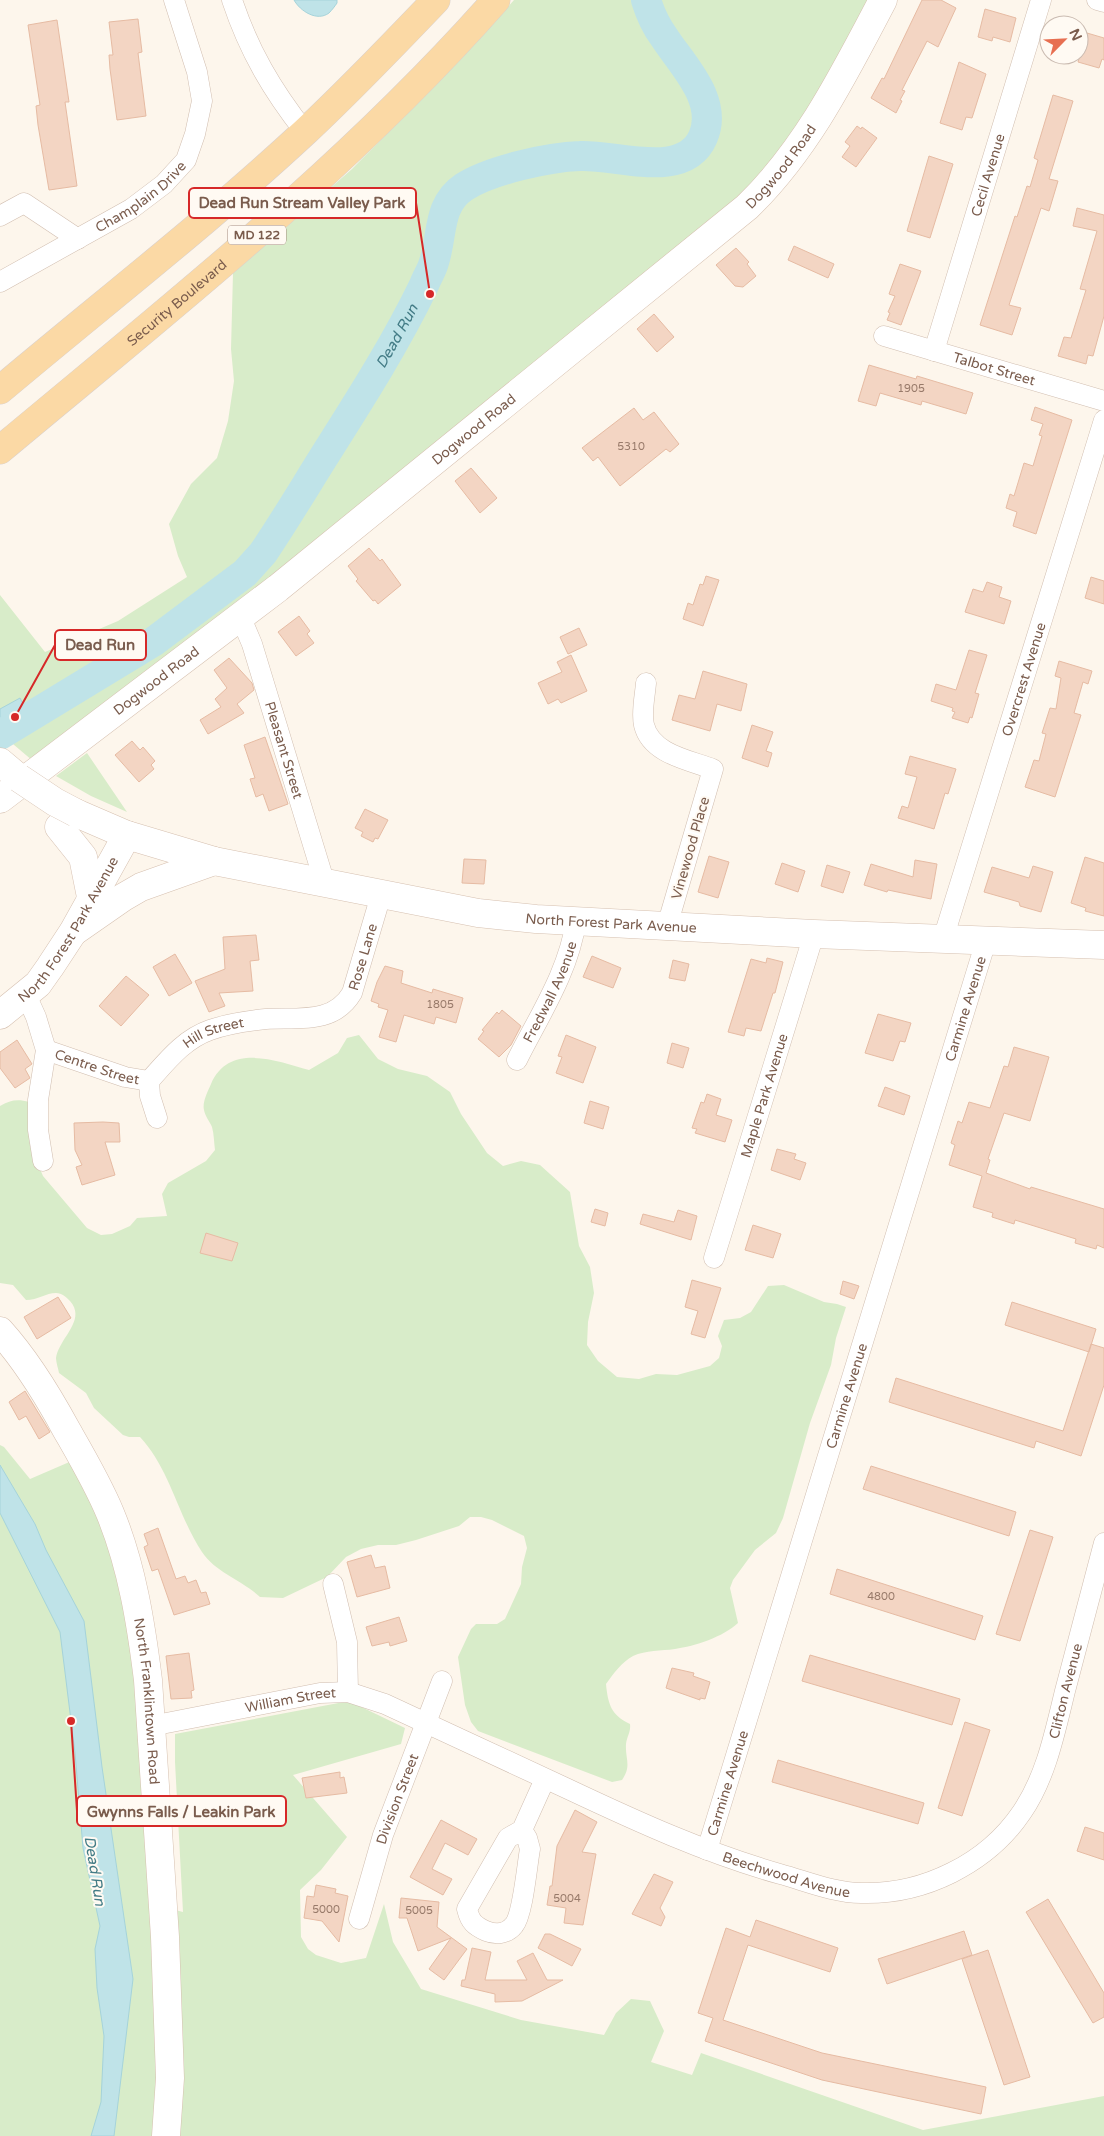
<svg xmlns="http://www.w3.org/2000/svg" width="1104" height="2136" viewBox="0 0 1104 2136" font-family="'Varela Round',sans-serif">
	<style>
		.green { fill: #d8ecc9 }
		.water { fill: #bfe3e8; stroke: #a5d3da }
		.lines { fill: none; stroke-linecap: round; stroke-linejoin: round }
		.river { stroke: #bfe3e8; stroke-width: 30 }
		.building { fill: #f3d5c3; stroke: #e6bba3 }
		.street-casing { stroke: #d1beb0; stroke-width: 21 }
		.secondary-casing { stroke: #d6c0b0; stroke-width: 29 }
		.primary-casing { stroke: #dad1cd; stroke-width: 29 }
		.street { stroke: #fff; stroke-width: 20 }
		.secondary { stroke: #fff; stroke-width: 28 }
		.primary { stroke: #fbd9a5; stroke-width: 28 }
		.secondary-bridge-casing { stroke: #d6c0b0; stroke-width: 29; stroke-linecap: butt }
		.secondary-bridge { stroke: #fff; stroke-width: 28 }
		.labels { text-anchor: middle; stroke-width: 4; stroke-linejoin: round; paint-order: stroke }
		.number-label { font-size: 11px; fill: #987a6a }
		.shield { fill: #fffaf3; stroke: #a28b7f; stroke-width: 1 }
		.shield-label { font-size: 12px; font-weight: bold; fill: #7a5c4d }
		.street-label { font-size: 14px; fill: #7a5c4d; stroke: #fffaf3 }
		.water-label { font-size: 15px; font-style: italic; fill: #437c86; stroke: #fffaf3 }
		.leader { fill: none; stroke: #d62828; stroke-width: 2 }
		.callout-dot { fill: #d62828; stroke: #fffaf3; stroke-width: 2 }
		.callout { fill: #fffaf3; stroke: #d62828; stroke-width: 2 }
		.callout-label { font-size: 15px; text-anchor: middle; font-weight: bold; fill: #7a5c4d }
	</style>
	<rect width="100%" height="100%" fill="#fdf6ec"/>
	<!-- green -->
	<path class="green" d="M514,0H875L824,93L751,192L452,439L33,761L0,733V595L45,652L118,621L187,577L178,556L169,524L191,484L217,458L228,421L234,381L231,349L233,273L352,169L459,61Z
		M87,753L127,812L91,796L56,776Z
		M359,1035L378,1059L398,1069L427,1076L450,1092L461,1114L487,1153L503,1166L521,1161L540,1165L570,1192L579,1246L590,1267L594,1293L588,1322L587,1345L598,1361L617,1377L639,1379L656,1374L677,1375L710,1366L719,1358L722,1346L718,1336L724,1320L740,1318L751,1312L768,1286L784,1285L824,1302L837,1304L846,1307L836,1338L831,1365L810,1423L783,1518L776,1533L755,1550L733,1580L730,1588L738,1623C723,1637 695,1646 675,1649C661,1651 646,1650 633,1656C622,1662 613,1674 606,1684C608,1704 611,1715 630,1724C631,1732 627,1736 626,1744C625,1759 632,1766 622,1780L612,1782L478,1731L471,1722L465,1705L458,1657L471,1629L476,1624H497L505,1619L521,1584L522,1567L527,1548L524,1536L492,1520L481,1517H470L459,1526L416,1540L396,1545H378L361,1549L346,1557L327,1577L283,1598L260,1597C242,1580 216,1573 202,1552C178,1516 170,1469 140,1437H129L123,1435L94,1408L86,1393L59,1373C58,1368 56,1362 56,1358C59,1338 87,1320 70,1301C66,1297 62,1293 56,1293C46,1293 38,1300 26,1300L13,1285L0,1283V1106C10,1100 18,1099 29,1102L30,1146L43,1176L87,1228L101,1235L112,1234L130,1226L137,1218L167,1216L162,1194L168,1183L206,1161L215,1150C214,1143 214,1134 212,1127C210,1122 205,1116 204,1110C202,1102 208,1091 211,1084C229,1043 275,1060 309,1070L338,1053L347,1038Z
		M0,1445L4,1447L30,1479L74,1460L120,1566L134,1634L163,2077L158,2136H0Z
		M349,1701L405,1728L401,1744L293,1775L347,1837L321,1870L300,1890L301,1937L308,1949L316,1955L341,1963L366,1958L384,1904L393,1942L421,1989L521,2020L604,2035L616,2013L631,1999L650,2001L664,2031L651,2062L692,2075L701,2053L923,2130L1104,2096V2136H176L175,1910L183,1912L175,1762V1734Z"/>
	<!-- water -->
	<path class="water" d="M294,0H337V3C335,6 332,10 329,13C317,22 300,11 294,0Z
		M20,698L34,726L0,743V709Z
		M0,1465L35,1524L46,1550L84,1621L102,1767L133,1979L114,2136H91L101,2102L104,2036L97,1988L95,1949L100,1926L83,1848L75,1753L60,1632L0,1513Z"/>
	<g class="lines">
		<!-- river -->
		<path class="river" id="s1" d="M0,735L153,642L245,573L263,553C284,522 303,490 323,458C359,401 395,345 424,285C427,277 432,270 434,262C443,235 437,205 464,187C490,170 549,157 580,156C616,154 684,181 703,137C719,100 682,65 664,37C656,26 650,13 646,0"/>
	</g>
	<!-- building -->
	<path class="building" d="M922,0H941L956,8L938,47L927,41L902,90L905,91L900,100L902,101L896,113L871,98L882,78L884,79Z
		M985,9L1016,18L1010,42L993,37L992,41L978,37Z
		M138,19L142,52L138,53L146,116L117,120L110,69L109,55H113L109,22Z
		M57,20L69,102H65L77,186L49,190L38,125L36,106L40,105L28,25Z
		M1087,33L1104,38V60L1102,59L1099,68L1078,62Z
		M959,62L986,74L972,118L966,117L962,130L940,123Z
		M1053,95L1073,101L1049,179L1058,181L1049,211L1041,208L1009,305L1021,308L1012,335L980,325L1015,216L1017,217L1027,186L1030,187L1038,160L1034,158Z
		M857,126L861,129L862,127L877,138L856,167L842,157L850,146L845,142Z
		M929,156L953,164L930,238L907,231Z
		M1077,208L1104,215V316L1093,356L1088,355L1086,364L1058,356L1064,337L1071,338L1086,290L1080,289L1097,231L1073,226Z
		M794,246L834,264L828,278L788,260Z
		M736,248L749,262L747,264L756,276L743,287L735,286L716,265Z
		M900,264L921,271L901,325L887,320L890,313L888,312L895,296L889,294Z
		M654,314L674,337L657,352L637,329Z
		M869,365L916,379L917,376L973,393L966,414L922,401L921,405L880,393L876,406L858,401Z
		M1035,407L1072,420L1036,534L1013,526L1017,512L1006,508L1010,494L1014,496L1024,463L1033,466L1042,436L1039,435L1043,424L1031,420Z
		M634,408L643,420L654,412L679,444L670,452L666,449L620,486L598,457L593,461L582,448Z
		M471,468L497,498L480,513L455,481Z
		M369,548L380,561L382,559L401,585L378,604L375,600L373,601L356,581L358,579L348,566Z
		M706,576L719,580L703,626L683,619L688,603L693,605L700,584L703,585Z
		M1091,577L1104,581V604L1085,598Z
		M987,582L1002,587L999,597L1011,601L1004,624L965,612L973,589L983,592Z
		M299,616L310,631L307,634L314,643L296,656L278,632Z
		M579,628L587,645L568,654L560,637Z
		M969,650L987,655L975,693L979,694L972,718L970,717L968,723L952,718L955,712L952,711L953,708L931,701L936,684L956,690Z
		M571,655L587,691L561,703L558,699L548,704L538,683L562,672L557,662Z
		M229,658L252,683L254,690L237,704L244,713L208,734L200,720L221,707L215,699L227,688L214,670Z
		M1059,661L1092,671L1088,684L1083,682L1074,713L1081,715L1055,797L1025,787L1034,760L1039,761L1046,734L1042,733L1050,708L1056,709L1061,678L1055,676Z
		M703,671L747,684L741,711L717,704L710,731L672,720L679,695L695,699Z
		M752,725L773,732L766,751L772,753L768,767L742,758Z
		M265,737L288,804L269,811L263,794L256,797L250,779L255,778L244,745Z
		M132,741L140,750L143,747L155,761L151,765L154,769L139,782L115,755Z
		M910,756L956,769L948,794L945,793L934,829L898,818L902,806L908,808L917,777L905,774Z
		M365,809L388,820L378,839L375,838L373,842L361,836L363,832L355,828Z
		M709,856L729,862L718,898L698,892Z
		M1085,857L1104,863V916L1085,911L1086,908L1071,903Z
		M464,859L486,860L484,884L462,883Z
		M915,860L937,864L931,899L888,890L887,892L864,885L871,864L913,877Z
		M782,863L805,871L798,892L775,884Z
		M827,865L850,872L843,893L821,886Z
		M1033,866L1053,872L1041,912L1020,906L1019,902L984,892L992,867L1029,878Z
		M256,935L259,960L250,961L253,991L219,993L225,1006L209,1012L195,981L225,969L223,937Z
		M175,954L192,983L169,996L153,967Z
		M592,956L621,968L613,988L583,977Z
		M767,958L783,962L775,993H773L761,1031L746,1028L744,1036L728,1032L751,959L766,963Z
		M673,960L689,964L685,981L669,978Z
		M385,966L403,971L401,983L432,993L433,989L463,998L456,1023L436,1017L434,1024L404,1015L396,1042L379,1037L388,1010L378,1007L379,1004L371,1001L377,982Z
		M126,976L149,995L121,1026L99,1006Z
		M502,1010L521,1026L511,1045L499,1057L478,1039L484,1031L482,1030L497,1012L499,1014Z
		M878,1014L911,1023L905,1042L900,1041L893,1061L865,1053Z
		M566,1035L596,1047L583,1083L556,1073L562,1057L558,1056Z
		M17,1040L32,1064L25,1069L30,1078L15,1088L0,1068V1052Z
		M672,1043L689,1048L683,1068L667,1063Z
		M1014,1047L1049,1057L1030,1121L1004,1113L988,1159L990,1160L986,1173L1030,1189L1031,1187L1104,1209V1248L1097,1245L1096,1249L1075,1243L1076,1239L1015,1220L1014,1224L992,1217L993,1213L973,1207L982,1176L949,1165L955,1145L951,1143L958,1121L962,1123L969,1102L990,1108L1004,1066L1008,1067Z
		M885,1087L910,1096L904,1115L878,1106Z
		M707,1094L721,1099L716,1115L732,1120L725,1142L695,1133L697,1129L692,1128L701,1102L704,1103Z
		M590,1101L609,1107L603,1129L584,1123Z
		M103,1122L119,1123L120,1142H105L115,1175L82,1185L76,1167L82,1165L75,1150L74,1123Z
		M777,1149L796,1154L794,1159L806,1163L800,1180L771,1170Z
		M595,1209L608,1213L605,1226L591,1222Z
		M678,1210L697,1216L691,1240L640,1224L643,1214L674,1222Z
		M753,1225L781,1234L773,1258L745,1250Z
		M206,1233L238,1243L232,1261L200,1253Z
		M692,1280L721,1288L705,1338L691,1334L698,1311L685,1307Z
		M843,1281L859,1286L854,1299L840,1294Z
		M58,1297L71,1318L37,1339L24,1317Z
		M1012,1302L1096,1329L1089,1352L1005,1325Z
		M1091,1344L1104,1348V1385L1081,1456L1036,1441L1034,1448L889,1402L896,1378L1063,1431Z
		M25,1391L50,1432L39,1439L26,1416L19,1420L9,1402Z
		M871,1466L1016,1512L1009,1536L863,1489Z
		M158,1528L176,1579L185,1576L188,1583L196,1580L201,1593L206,1592L210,1604L174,1615L158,1569L152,1571L144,1547L148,1545L144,1534Z
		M1030,1530L1053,1537L1020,1641L996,1634Z
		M371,1555L375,1568L385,1566L390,1588L357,1597L347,1562Z
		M837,1569L983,1616L975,1640L830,1594Z
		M399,1617L407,1641L390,1646L389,1642L372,1646L366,1627Z
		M189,1653L194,1690L191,1691L192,1698L171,1699L166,1656Z
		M810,1655L960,1699L952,1725L802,1681Z
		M672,1668L694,1673L693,1676L710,1682L705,1699L700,1698V1700L666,1688Z
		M965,1722L990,1730L962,1816L938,1808Z
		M778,1760L924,1803L918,1824L772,1782Z
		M340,1772V1778L344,1777L347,1793L306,1798L302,1778Z
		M575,1810L597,1822L582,1852L596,1854L583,1925L564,1923L566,1908L547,1905L550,1886H552L557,1846Z
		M441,1820L477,1839L468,1855L445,1843L432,1869L452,1879L443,1895L410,1877Z
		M1085,1827L1104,1833V1860L1077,1851Z
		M654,1874L673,1882L660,1908L665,1917L661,1926L632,1914Z
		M316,1885L336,1889L335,1893L348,1896L339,1942L322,1921L304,1918L307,1896L314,1897Z
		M401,1898L439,1902L437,1927L467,1949L444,1980L429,1969L451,1938L418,1951L407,1918H399Z
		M1048,1899L1104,1993V2017L1093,2023L1026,1912Z
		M756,1920L838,1948L830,1972L748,1945L723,2020L822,2053L986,2087L981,2114L822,2080L705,2041L713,2018L698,2013L726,1928L750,1937Z
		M964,1931L972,1955L887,1984L878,1959Z
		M545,1934H550L581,1949L572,1966L538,1948Z
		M472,1948L491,1952L485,1980H527L517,1961L533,1953L547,1980H563L522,2001L495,2002V1994L461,1986L462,1980H465Z
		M988,1950L1030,2077L1004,2085L962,1959Z"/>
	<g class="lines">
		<defs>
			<g id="street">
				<path d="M232,0C249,51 272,90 305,132"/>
				<path d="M1097,0L1104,2"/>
				<path d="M0,216L24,203L78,239"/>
				<path id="s2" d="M0,282L131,209L164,184L186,160L195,134L202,101L197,72L174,0"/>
				<path id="s3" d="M884,336L1104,401"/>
				<path id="s4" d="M934,351L1041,0"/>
				<path id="s5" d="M241,618L252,644L325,884"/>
				<path d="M646,683C645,696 641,713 644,725C651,754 689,760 713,769L667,926"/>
				<path id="s6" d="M943,939L1104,420"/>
				<path d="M26,995L36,1017L46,1050L38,1100V1130L43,1161"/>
				<path id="s7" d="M46,1050L125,1077L149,1081"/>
				<path id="s8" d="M517,1060C539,1016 569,971 576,921"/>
				<path id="s9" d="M157,1118L150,1096L149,1081C167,1061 184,1039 210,1030C227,1024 247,1021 266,1019C297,1017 333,1025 352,993L381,895"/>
				<path id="s10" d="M714,1258L814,934"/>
				<path d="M333,1584L347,1642L348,1692"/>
				<path id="s11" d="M151,1726L320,1693L348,1692L385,1704C446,1732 507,1761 568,1789C638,1822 706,1853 780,1874C806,1881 834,1893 861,1893C923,1895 987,1864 1022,1812C1046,1777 1055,1732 1065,1691C1078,1642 1091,1592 1104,1543"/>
				<path d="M522,1830L527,1838L530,1849C527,1865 523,1914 514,1925C507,1934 496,1935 486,1931C475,1926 470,1922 467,1909L508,1838L522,1830L545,1779"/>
				<path id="s12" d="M707,1850L986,941"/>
				<path id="s13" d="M359,1919L383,1835L442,1681"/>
			</g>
			<g id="secondary">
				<path d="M0,762L19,778"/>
				<path id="s14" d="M0,799L278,588L747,207C807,149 844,74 883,0"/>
				<path id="s15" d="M76,813L127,835L214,861L478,913L536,919L814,934L1104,945"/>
				<path d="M59,827L83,857L91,897"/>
				<path d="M76,930L122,898L141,887L214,861"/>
				<path id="s16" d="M0,1015L38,984L50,967L73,932L127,835"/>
				<path id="s17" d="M0,1331C27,1361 47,1394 66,1429C82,1457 98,1484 110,1513C132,1566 141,1624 148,1680L165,1937L170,2078L166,2136"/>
			</g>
			<g id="primary">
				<path d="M0,390C102,304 208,222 306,131C351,89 393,45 436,0"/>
				<path id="s18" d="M0,450C172,306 347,169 496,0"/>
			</g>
		</defs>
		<!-- street casing -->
		<use href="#street" class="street-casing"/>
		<!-- secondary casing -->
		<use href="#secondary" class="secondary-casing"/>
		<!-- primary casing -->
		<use href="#primary" class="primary-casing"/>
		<!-- street -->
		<use href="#street" class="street"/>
		<!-- secondary -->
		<use href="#secondary" class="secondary"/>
		<!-- primary -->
		<use href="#primary" class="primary"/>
		<defs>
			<path id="secondary-bridge" d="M19,778L55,802L76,813"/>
		</defs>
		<!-- secondary-bridge casing -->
		<use href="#secondary-bridge" class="secondary-bridge-casing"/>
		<!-- secondary-bridge -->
		<use href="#secondary-bridge" class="secondary-bridge"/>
	</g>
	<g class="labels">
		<!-- number labels -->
		<g class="number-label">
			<text x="911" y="392">1905</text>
			<text x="631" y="450">5310</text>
			<text x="440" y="1008">1805</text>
			<text x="881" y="1600">4800</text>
			<text x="567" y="1902">5004</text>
			<text x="326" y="1913">5000</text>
			<text x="419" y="1914">5005</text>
		</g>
		<!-- shield labels -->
		<rect class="shield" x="228" y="225.5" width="58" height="19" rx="4"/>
		<g class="shield-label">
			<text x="257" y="239">MD 122</text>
		</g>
		<!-- street labels -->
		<g class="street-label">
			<text dy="5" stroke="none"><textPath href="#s14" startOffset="1006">Dogwood Road</textPath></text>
			<text dy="5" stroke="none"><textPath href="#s4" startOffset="184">Cecil Avenue</textPath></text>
			<text dy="5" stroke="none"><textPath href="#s2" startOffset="165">Champlain Drive</textPath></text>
			<text dy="5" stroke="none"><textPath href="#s18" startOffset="230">Security Boulevard</textPath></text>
			<text dy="5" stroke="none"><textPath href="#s3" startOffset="115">Talbot Street</textPath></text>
			<text dy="5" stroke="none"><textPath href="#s14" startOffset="601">Dogwood Road</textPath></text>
			<text dy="5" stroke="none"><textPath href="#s6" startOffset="272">Overcrest Avenue</textPath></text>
			<text dy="5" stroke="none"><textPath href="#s14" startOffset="196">Dogwood Road</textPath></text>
			<text dy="5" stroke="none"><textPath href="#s5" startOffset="139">Pleasant Street</textPath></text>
			<text transform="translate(690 848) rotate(-74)" y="5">Vinewood Place</text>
			<text dy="5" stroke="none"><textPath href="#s15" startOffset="549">North Forest Park Avenue</textPath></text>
			<text dy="5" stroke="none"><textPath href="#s16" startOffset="111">North Forest Park Avenue</textPath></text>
			<text dy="5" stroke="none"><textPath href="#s9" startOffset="308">Rose Lane</textPath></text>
			<text dy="5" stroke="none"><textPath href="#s8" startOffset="76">Fredwall Avenue</textPath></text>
			<text dy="5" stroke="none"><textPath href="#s12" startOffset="880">Carmine Avenue</textPath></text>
			<text dy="5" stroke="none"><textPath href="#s9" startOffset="121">Hill Street</textPath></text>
			<text dy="5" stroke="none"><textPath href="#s7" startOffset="54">Centre Street</textPath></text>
			<text dy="5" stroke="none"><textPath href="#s10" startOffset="170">Maple Park Avenue</textPath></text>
			<text dy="5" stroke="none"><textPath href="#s12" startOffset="475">Carmine Avenue</textPath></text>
			<text dy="5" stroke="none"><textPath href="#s11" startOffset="1070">Clifton Avenue</textPath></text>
			<text dy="5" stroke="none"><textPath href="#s17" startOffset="406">North Franklintown Road</textPath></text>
			<text dy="5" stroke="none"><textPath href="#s11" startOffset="142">William Street</textPath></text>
			<text dy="5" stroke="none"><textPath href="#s12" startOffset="70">Carmine Avenue</textPath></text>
			<text dy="5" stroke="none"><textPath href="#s13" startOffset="126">Division Street</textPath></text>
			<text dy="5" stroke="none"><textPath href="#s11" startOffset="676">Beechwood Avenue</textPath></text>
		</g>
		<!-- water labels -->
		<g class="water-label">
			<text dy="5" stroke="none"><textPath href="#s1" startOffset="576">Dead Run</textPath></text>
			<text transform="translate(95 1871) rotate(81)" y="5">Dead Run</text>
		</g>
	</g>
	<!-- callouts -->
	<path class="leader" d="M430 294L416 203M15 717L55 645M71 1721L77 1811"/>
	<g class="callout-dot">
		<circle cx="430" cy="294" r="5"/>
		<circle cx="15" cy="717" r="5"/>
		<circle cx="71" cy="1721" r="5"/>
	</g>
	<g class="callout">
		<rect x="189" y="188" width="227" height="30" rx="5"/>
		<rect x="55" y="630" width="91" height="30" rx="5"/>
		<rect x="77" y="1796" width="209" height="30" rx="5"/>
	</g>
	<g class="callout-label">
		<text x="302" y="208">Dead Run Stream Valley Park</text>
		<text x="100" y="650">Dead Run</text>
		<text x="181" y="1817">Gwynns Falls / Leakin Park</text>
	</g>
	<!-- north arrow -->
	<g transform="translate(1064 40) rotate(66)"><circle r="24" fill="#fffaf3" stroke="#cabbb1"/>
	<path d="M0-4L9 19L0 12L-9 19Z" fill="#e76f51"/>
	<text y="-8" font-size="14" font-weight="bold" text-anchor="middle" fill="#7a5c4d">N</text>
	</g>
</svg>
